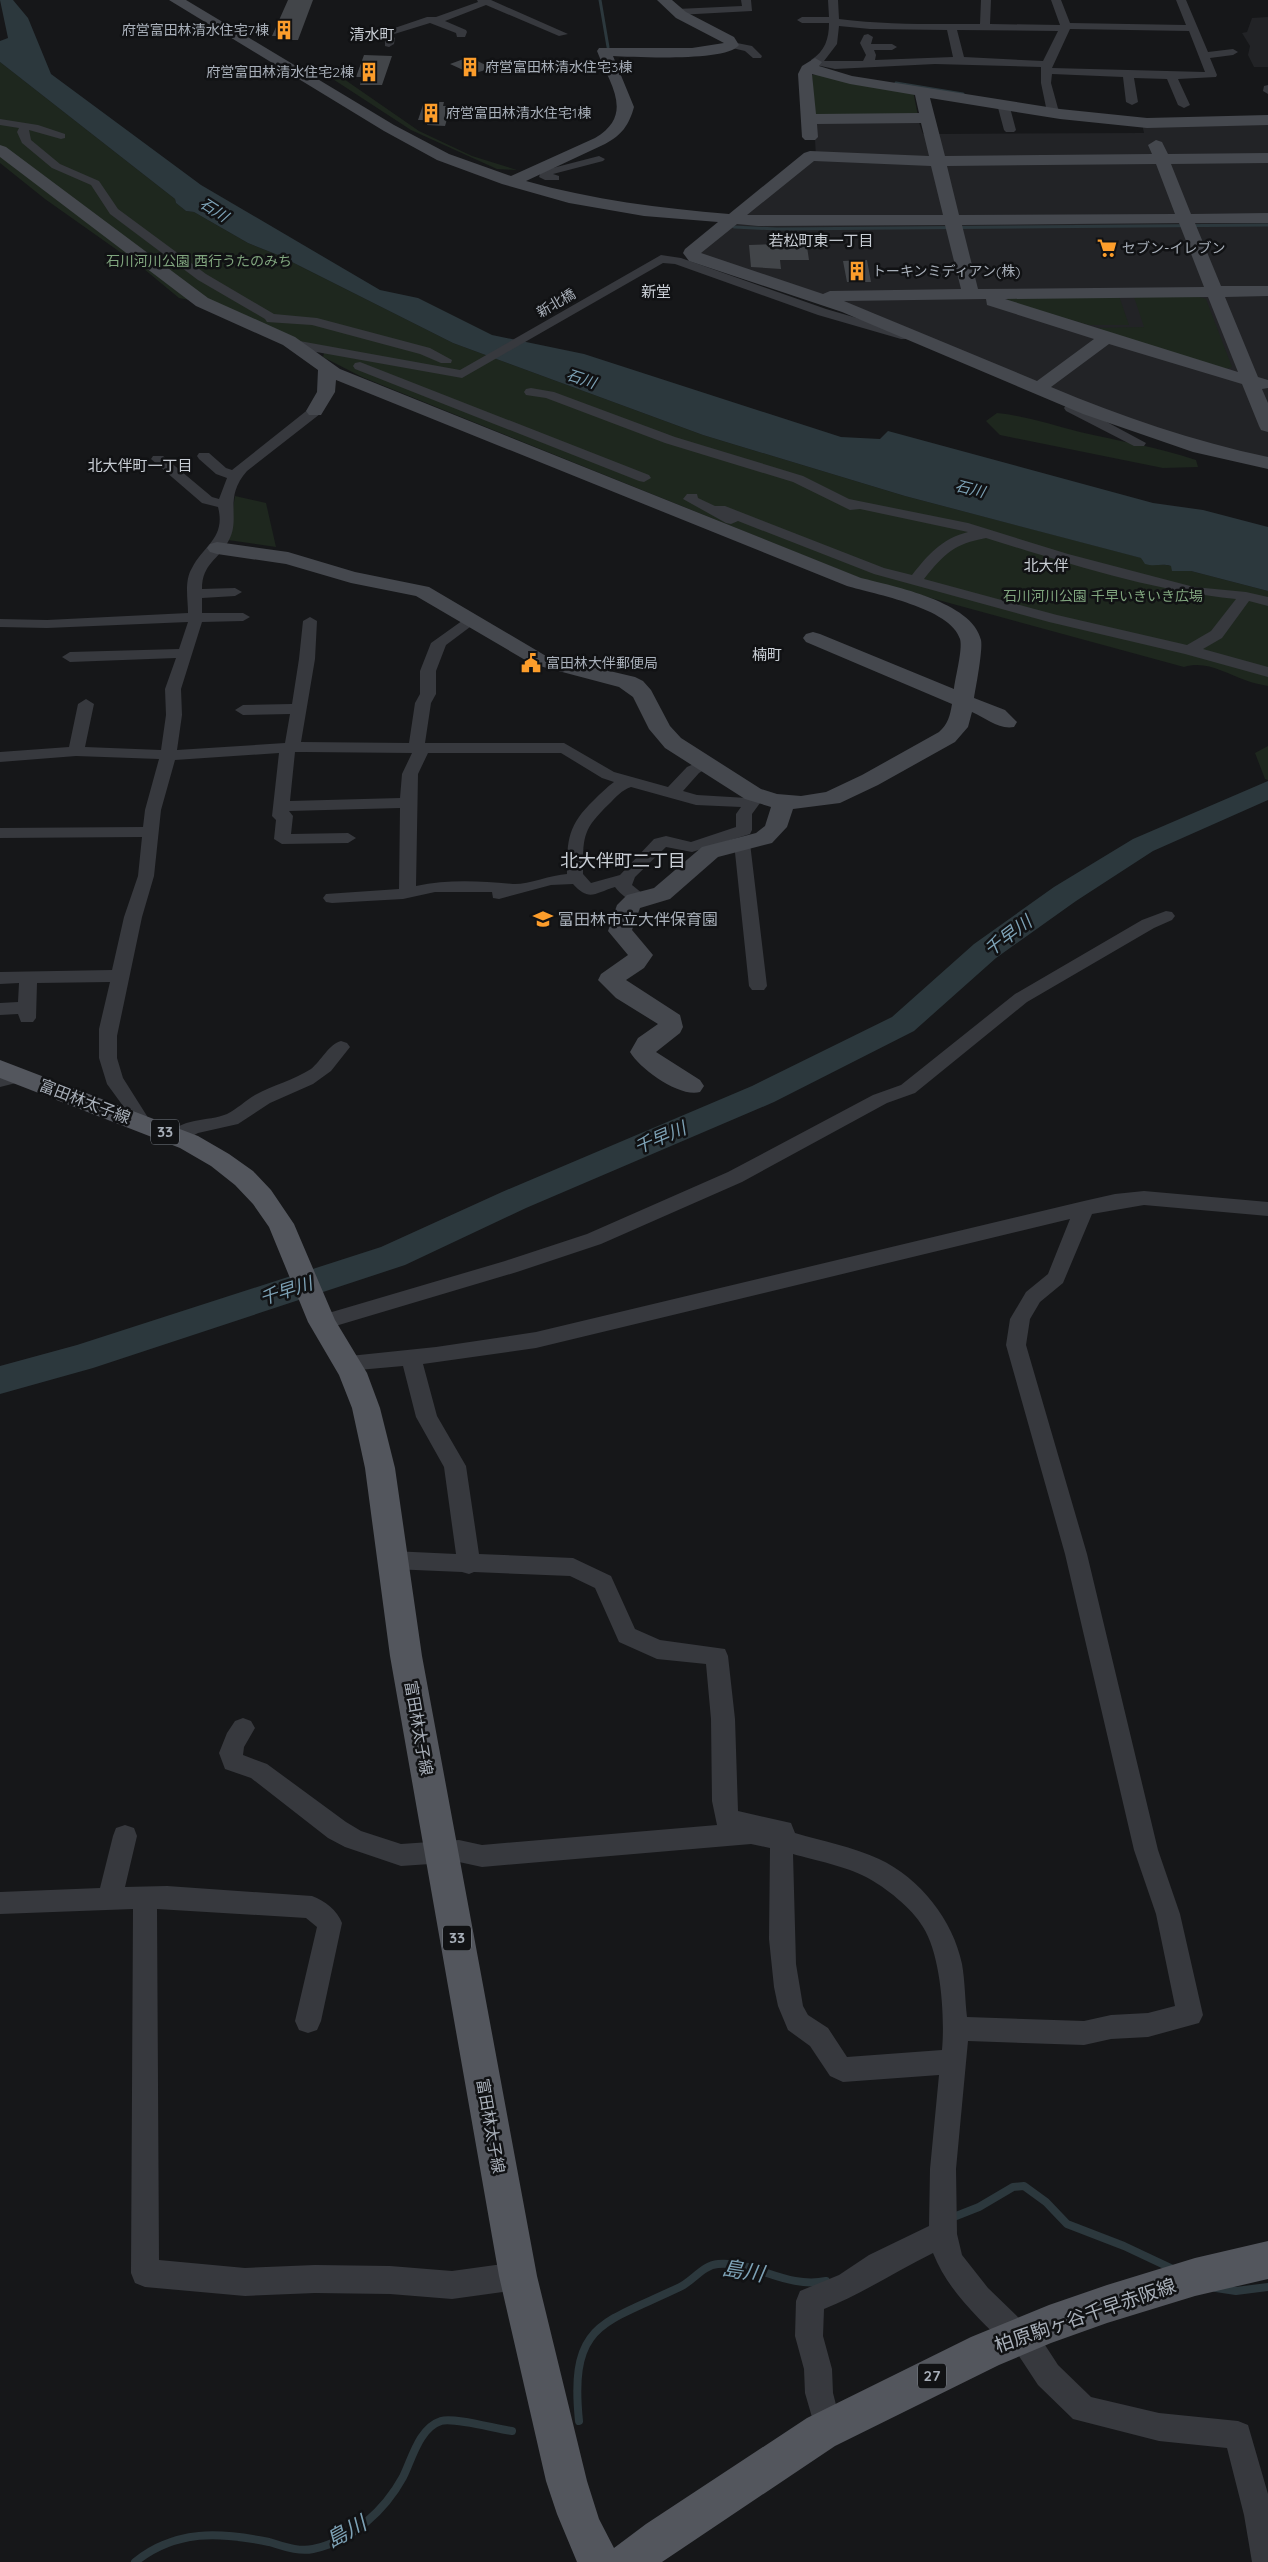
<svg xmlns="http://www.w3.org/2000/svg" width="1268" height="2562" viewBox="0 0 1268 2562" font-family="Quicksand,'Noto Sans JP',sans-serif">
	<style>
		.built { fill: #222326 }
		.green { fill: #1e271e }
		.water { fill: #2c383d }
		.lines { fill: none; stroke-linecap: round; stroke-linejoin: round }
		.stream-far1 { stroke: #2c383d; stroke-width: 3 }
		.stream { stroke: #2c383d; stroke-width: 8 }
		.river { fill: #2c383d; fill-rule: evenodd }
		.building { fill: #424549 }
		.street { fill: #37393e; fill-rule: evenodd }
		.secondary { fill: #45484e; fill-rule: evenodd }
		.primary { fill: #53565d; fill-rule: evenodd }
		.labels { text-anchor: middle; stroke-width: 5; stroke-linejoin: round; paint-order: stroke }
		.far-poi-label { font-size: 14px; fill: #a8afb9; stroke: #111214; text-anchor: start }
		.far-park-label { font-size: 14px; fill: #80a57e; stroke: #111214 }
		.far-street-label { font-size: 14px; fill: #a8afb9; stroke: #111214 }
		.far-neighbourhood-label { font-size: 15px; fill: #c9ced5; stroke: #111214 }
		.far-water-label { font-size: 15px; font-style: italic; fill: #7da2b6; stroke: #111214 }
		.shield { fill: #111214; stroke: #7b8088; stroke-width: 1 }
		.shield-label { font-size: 15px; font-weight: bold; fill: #a8afb9 }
		.poi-label { font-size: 16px; fill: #a8afb9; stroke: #111214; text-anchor: start }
		.street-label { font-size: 16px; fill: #a8afb9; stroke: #111214 }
		.neighbourhood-label { font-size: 18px; fill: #c9ced5; stroke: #111214 }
		.water-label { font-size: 18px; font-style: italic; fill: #7da2b6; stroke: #111214 }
		.near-street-label { font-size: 19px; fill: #a8afb9; stroke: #111214 }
		.near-water-label { font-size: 21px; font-style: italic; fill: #7da2b6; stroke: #111214 }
	</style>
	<rect width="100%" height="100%" fill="#161719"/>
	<!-- built -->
	<path class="built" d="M1268,17V67H1254L1248,55L1250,46L1242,33L1247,32L1252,18Z
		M814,120H918L923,134H939L1144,133L1142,124L1268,120V460L1204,446L1050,390L873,313L697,253L816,158Z"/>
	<!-- green -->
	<path class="green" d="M0,62L175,199L176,203L186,211L194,212L248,243L278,255L453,343L703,435L905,496L1142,558L1143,561L1172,566L1173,571H1191L1268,591V686C1260,684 1252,683 1245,680C1225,673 1206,660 1184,667L865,580L362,377L323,357L324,353L202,302L179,298L144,269L45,199L0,163Z
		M328,68L419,131L472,156L517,170L497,169L411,130L319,70Z
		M818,74L913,91L918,116H816L814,114L812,75Z
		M1119,296L1129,325H1089L1007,301L1008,297Z
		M1197,296L1206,299L1232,367L1226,369L1092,328L1144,327L1134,297Z
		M997,413C1026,416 1052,425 1080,432C1118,441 1158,447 1196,460L1198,467L1163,468L1000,435L986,421Z
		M235,496L266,503L276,547L228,540Z
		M1268,746V780L1265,779L1255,753Z"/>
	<!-- water -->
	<path class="water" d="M0,0H13L28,18L51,74L201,185L380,290L418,298L492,335L584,354L841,437L880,439L888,431L1153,503L1203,510L1268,527V591L1191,571H1172L1171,566C1161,563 1155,567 1145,564L1141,558L905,496L703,435L453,343L278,255L248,243L194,212L186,211L176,203L175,199L0,62V41L8,38Z"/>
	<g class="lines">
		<!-- stream-far1 -->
		<path class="stream-far1" d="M600,0L608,47
			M896,83L963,94
			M734,227L777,229L1268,225"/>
		<!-- stream -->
		<path class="stream" d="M951,2218L979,2207L1013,2187L1024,2186L1046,2202L1067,2224L1124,2246L1175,2270
			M1216,2288L1236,2291L1268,2287
			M579,2421C569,2322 603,2324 680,2287C693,2281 703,2265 718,2264C756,2261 785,2289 826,2281
			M135,2562C176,2529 220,2532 269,2542C283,2546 298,2552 313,2549C352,2541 385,2510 403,2477C412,2459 419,2428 441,2421C454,2417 496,2429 512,2431"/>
		<!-- river -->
		<path class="river" d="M1268,781V800L1153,851L1076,901L996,958L914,1031L774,1102L526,1208L405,1265L93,1368L0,1394V1366L77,1345L381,1247L502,1192L752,1086L892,1017L974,944L1054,887L1133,839Z"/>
	</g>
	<!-- building -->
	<path class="building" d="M288,0H313L298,40H280L276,39L278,36H272Z
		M364,55L392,56L382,85H360L362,77H356Z
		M469,57L492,68L472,74L450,64Z
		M424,102H444L443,106H451L445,126L427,125L428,120H418Z
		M780,240H806L809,260H780L781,269L751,267L749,245L781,244Z
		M867,260L871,282H847L843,261Z"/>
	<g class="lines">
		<!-- street -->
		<path class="street" d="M477,0H491L568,34L559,36L486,5L445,21L466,30L467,32L465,37H457L456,33L430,23L391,35L395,38L394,44L389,47L385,46V39L377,34L427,17H436L478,2Z
			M741,0H751L752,11L677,15L672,12L677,9L742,6Z
			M828,0H838L839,19C886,25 934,24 980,24L981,0H991L990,24L1060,25L1051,0H1061L1070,23L1186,25L1176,0H1186L1208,52L1233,49L1238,52L1233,55L1210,58L1217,75L1216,77L1178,79L1190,105L1184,108L1178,105L1167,79L1134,78L1138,102L1132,105L1126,102L1123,77L1052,74L1051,83L1059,112L1053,115L1047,112L1041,83V67L935,64L835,69L811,64V60C825,51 829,39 829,23H802L797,20L802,17H829ZM839,26L870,29L947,30L953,57L875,60L876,55L874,50H892L897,47L892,44H871L873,37L868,34L864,35L860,43L866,55L863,61H824L837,44ZM1070,29L1189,31L1205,72L1052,68ZM957,30L1058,31L1043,61L964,57Z
			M732,42L752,46L762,56L761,58H753L745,51L728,47L727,45Z
			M1268,85V94L1263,91L1264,86Z
			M1003,101L1009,104L1016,130L1014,132H1006L1004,130L997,104Z
			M0,119L38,125L65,134V138L61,139L29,130L31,140L60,164L99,181L118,209L206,274L274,314L317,318L430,348L452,360L451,363H441L420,354L312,325L267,322L265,319L198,280L110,214L91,185L52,168L22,143L17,132L19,128L0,125Z
			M599,156L605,159L603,161L553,174L559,176V180H545L539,177L541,171Z
			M661,255L681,258L826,309L905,332L916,331L917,334L911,339H901L818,315L675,264L663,263L462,378L294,348L288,344L294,340L460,370Z
			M360,362L649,475L651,478L644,482L639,481L355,369L353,366L355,363Z
			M531,388L554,392L675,437L803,476L849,499L968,523L1068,554L1194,587L1246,592L1268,597V606L1249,601L1222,638L1203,649L1268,667V677L1185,654L1049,622L874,574L738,521L731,524L726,523L683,499L687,494H697L698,498L715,506H725L884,568L912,575C928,555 941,539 968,532L860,509L850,510L793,482L665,443L546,398L526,395L524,392L526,389ZM986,538C1067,563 1151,591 1236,599L1211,631L1187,645L1057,615L924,579C945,553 954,544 986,538Z
			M1074,400L1079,401L1081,404L1079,407L1146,443L1144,446H1134L1066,411L1064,408L1069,401Z
			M315,407L322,411L320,414L247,471C223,498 241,517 229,540C219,560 202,563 202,589L235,588L242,592L235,596L202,598V613H243L250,617L243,621L202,622L181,689L182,715L177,750L285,743L290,714L243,715L235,710L243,705L292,704L299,659L303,621L310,617L317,621L315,659L301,742L409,743L415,703L420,694V671L431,643L466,618L471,617L478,621L446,645L436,671V694L431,703L425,743H564L614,772L668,787L687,767L705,759L713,764L699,773L683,791L697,795L747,798L751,793L757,791L765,796L752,814V830L750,834L692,852L666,847L635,877L632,885L648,898L645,902C633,905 622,896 615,887C595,893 589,902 573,884L551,885L499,899L493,898L492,892H435L403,899L332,903L326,902L323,898L326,894L399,889L400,808L289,811L293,816L291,834L348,833L356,838L348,843L282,844L274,839L276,820L272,816L279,753L175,760L161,810L154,876L142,917L117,1036V1058L123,1078L147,1116L148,1122L146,1127L139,1128L132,1127L126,1110L107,1084L99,1058V1029L110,982L37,983L36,1018L33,1022H21L18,1014L0,1015V1003L18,1002L19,983L0,984V972L112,970L124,917L138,876L142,837L0,838V828L143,827L145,810L159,759L76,756L0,762V752L69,747L78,704L86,699L94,704L85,747L161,750L166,715L165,689L176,658L70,662L62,657L70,652L179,649L188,622L47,628L0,627V619L47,620L188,613C188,599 184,581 192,568C204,545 226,538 218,507L202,503L151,459L153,456H163L212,497L219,499L227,478L216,474L199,459L197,456L199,453H209L226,468L232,470L310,408ZM295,752H305L412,753L402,774L400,798L290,801ZM428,753H561L602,778L614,782C607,787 600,794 594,800C568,825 567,839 567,874C551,875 526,885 513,884C481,881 448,879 416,886L418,774ZM631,787L696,805L741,807L736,814V827L691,842L666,836L654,839L620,875L591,883L583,874C583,837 582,830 609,804C616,797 622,790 631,787Z
			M742,838L748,839L750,843L767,986L764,990H752L749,986L734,843L736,839Z
			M1166,911L1172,912L1175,916L1172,920L1154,928L1027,1002L915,1093L887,1103L742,1182L601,1244L517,1272L322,1330L315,1327L312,1322L315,1317L505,1261L587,1234L728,1172L873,1095L901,1085L1015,994L1142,920Z
			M341,1041L347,1043L350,1047L331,1071L313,1084L270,1103L238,1124L198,1133L177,1144L170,1142L168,1137C179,1117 208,1122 227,1114C237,1109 245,1101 255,1095C273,1085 294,1080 311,1069C321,1061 329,1044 341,1041Z
			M21,1070L28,1072L30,1076L28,1080L0,1087V1075Z
			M1144,1191L1268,1202V1216L1144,1205L1092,1214L1063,1283L1040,1302L1030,1319L1026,1345L1087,1554L1158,1850L1180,1914L1203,2015L1199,2023L1148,2037L1111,2039L1084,2045L968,2041L956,2169L957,2234L962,2255L988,2288L1022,2321L1032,2325L1058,2365L1091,2397L1159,2413L1238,2421L1248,2425L1268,2494V2562H1252L1244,2515L1227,2448L1159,2441L1073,2419L1038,2385L1015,2350L1008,2347C979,2319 948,2291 933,2253C896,2271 862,2294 824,2309L823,2336L832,2369L833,2393L842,2428L838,2438L828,2442L818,2438L805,2393L804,2369L795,2336L796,2301L800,2291L839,2275L869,2255L929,2226L930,2169L939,2075L843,2082L830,2076L810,2046L788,2030L778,2006L774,1987L769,1939L770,1848L751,1844L482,1867L459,1862L401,1866L345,1847L328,1838L251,1778L225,1769L219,1753L227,1733L235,1721L243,1718L251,1721L255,1728L244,1747L243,1755L267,1764L346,1822L361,1831L401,1844L459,1840L482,1845L717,1825L712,1801L711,1719L706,1664L657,1659L619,1642L595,1588L570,1576L474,1572L469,1574L462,1572L392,1569L384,1566L381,1560L384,1554L392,1551L456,1554L444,1467L416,1417L403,1366L347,1371L340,1369L337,1363L340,1357L436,1347L536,1332L1084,1201L1115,1194ZM1070,1219L1048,1274L1026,1292L1010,1319L1006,1345L1065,1554L1134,1850L1156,1914L1175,2006L1148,2013L1111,2015L1084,2021L967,2017C965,2000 965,1981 962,1964C953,1920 920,1878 879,1859C853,1847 822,1841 795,1833L791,1823L738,1811L735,1719L728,1656L725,1649L660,1640L635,1629L611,1576L573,1558L479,1554L466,1466L437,1416L423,1364L536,1348ZM793,1854C814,1860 848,1867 866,1877C885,1887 912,1908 923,1927C941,1955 945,2017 942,2050L847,2057L828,2028L808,2015L803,2006L796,1964Z
			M125,1825L134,1828L137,1836L125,1887L167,1886L312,1896C325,1901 337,1910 342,1923L321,2021L317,2030L308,2033L299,2030L295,2021L317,1927L306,1918L157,1909L159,2260L245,2268L315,2265L390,2266L452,2271L518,2262L528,2266L532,2276L528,2286L518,2290L452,2299L390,2294L315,2293L245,2296L145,2287L135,2283L131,2273L133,1909L0,1914V1892L100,1888L113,1836L116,1828Z"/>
		<!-- secondary -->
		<path class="secondary" d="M169,0H186L394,125L449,154L511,176L595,138C635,114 610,85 597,51L599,48H692L724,43L676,18L657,0H672L686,12L734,37L739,45C727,62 635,57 613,56L634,107C629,125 622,135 605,144L526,181C593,200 660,208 729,214L804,153L810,151L929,156L921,123L817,124L818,137L815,140H805L802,137L798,74L802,66L815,58L822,62L819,66L852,76L1060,109L1147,118L1268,115V125L1147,128L1060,119L930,98L945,156L1152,154L1148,145L1156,140L1162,142L1168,154L1268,153V163L1171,164L1191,214L1268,213V223H1195L1221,286H1268V296L1225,297L1258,377L1268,380V388L1262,389L1268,403V432L1261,430L1259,426L1242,384L1109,344L1051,387C1122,417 1193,441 1268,457V469L1193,452L1083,414L842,312L689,261L683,253L685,249L718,222L644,216L569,203L502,184L437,160L384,131ZM812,74L850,84L915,95L919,113L816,114ZM814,161L931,166L943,215H747ZM1156,164L1175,214L959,215L947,166ZM1179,223L1204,287L978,289L962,225ZM737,224L758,226L945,225L961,289L830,291L823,294L701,253ZM1208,297L1238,372L1005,299ZM986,299L987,305L1094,339L1037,381L844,301Z
			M0,145L6,147L208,298L295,337L340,369L861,578C893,586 973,602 981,640C983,650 976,686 974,698L1005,710L1017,722L1014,727C999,730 986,718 972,712L968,727L955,742L878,785L840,803L793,809L787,827L772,843L718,857L670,899L640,908L632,930L653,955L644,968L626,980L680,1015L683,1027L680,1033L656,1052L700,1080L704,1086L700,1092C680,1098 640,1069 630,1052L638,1038L658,1024L616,998L598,980L601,974L628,955L608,931L617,905L627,895L654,888L702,847L756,833L765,826L771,807L745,799L665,748L649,729L633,697L619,687L532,664L416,596L351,583L286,564L217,554L210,552L207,548L210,544L217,542L288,552L355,572L429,587L546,656L635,677L643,681L651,690L670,726L681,738L761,789L777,794L801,796L826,792L862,775L939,732C948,724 950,716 952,704L806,642L803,638L806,634L813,632L820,634L954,689C955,678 963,649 960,639C951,608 874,594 847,586L336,380L335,392L321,415H309L306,411L317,392L318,370L283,345L196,306L0,157Z"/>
		<!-- primary -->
		<path class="primary" d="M0,1060L198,1136L229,1154L253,1171L271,1190L294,1224L335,1320L367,1373L380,1408L395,1468L422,1656L537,2276L587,2481L599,2519L614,2548L646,2524L807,2418L971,2337L1049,2305L1107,2285L1195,2258L1268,2241V2279L1195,2296L1107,2323L1051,2343L999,2365L835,2446L662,2562H577L557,2514L546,2481L499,2276L390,1656L365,1468L352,1408L339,1375L308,1322L269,1227L253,1204L235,1185L211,1166L180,1148L0,1078Z"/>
	</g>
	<!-- icons -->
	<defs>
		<symbol id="building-bare" viewBox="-9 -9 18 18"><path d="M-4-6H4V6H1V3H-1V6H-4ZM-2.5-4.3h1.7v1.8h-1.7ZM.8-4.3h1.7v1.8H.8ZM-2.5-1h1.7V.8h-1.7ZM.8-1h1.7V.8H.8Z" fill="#fc9d2b" stroke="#111214" stroke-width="2.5" paint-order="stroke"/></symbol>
		<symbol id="supermarket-bare" viewBox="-9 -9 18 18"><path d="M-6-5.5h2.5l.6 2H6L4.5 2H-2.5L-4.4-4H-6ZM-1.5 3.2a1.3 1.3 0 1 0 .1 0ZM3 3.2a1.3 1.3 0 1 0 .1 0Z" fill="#fc9d2b" stroke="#111214" stroke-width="2.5" paint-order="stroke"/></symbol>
		<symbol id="civic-bare" viewBox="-9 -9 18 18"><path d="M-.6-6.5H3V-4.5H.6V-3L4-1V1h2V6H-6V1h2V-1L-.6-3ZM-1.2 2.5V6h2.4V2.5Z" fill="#fc9d2b" stroke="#111214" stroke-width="2.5" paint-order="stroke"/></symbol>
		<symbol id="school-bare" viewBox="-9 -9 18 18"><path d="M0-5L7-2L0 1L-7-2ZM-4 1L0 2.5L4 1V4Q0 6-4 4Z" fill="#fc9d2b" stroke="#111214" stroke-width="2.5" paint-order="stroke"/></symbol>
	</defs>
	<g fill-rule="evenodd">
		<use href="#building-bare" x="270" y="16" width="28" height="28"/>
		<use href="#building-bare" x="456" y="53" width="28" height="28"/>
		<use href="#building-bare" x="355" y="58" width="28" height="28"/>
		<use href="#building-bare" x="417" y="99" width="28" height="28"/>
		<use href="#supermarket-bare" x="1093" y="234" width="28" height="28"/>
		<use href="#building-bare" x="843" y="257" width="28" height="28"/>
		<use href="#civic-bare" x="517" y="649" width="28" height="28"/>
		<use href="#school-bare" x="529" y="905" width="28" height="28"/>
	</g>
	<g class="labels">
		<!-- far-poi labels -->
		<g class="far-poi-label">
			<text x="269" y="35" text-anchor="end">府営富田林清水住宅7棟</text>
			<text x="485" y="72">府営富田林清水住宅3棟</text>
			<text x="354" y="77" text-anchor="end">府営富田林清水住宅2棟</text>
			<text x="446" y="118">府営富田林清水住宅1棟</text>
			<text x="1122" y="253">セブン-イレブン</text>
			<text x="872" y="276">トーキンミディアン(株)</text>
			<text x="546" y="668">富田林大伴郵便局</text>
		</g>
		<!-- far-park labels -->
		<g class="far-park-label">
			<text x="199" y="266">石川河川公園 西行うたのみち</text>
			<text x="1103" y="601">石川河川公園 千早いきいき広場</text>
		</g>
		<!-- far-street labels -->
		<g class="far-street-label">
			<text transform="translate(556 303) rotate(-30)" y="5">新北橋</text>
		</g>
		<!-- far-neighbourhood labels -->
		<g class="far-neighbourhood-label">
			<text x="372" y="40">清水町</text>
			<text x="821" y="246">若松町東一丁目</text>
			<text x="656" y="297">新堂</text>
			<text x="140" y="471">北大伴町一丁目</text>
			<text x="1046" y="571">北大伴</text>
			<text x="767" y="660">楠町</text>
		</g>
		<!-- far-water labels -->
		<g class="far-water-label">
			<text transform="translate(214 210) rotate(33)" y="5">石川</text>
			<text transform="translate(581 379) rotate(18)" y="5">石川</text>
			<text transform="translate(970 489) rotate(14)" y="5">石川</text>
		</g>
		<!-- shield labels -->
		<g class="shield">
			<rect x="151" y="1119.5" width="28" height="25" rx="4"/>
			<rect x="443" y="1925.5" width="28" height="25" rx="4"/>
			<rect x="918" y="2363.5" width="28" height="25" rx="4"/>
		</g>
		<g class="shield-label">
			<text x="165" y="1137">33</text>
			<text x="457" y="1943">33</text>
			<text x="932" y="2381">27</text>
		</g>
		<!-- poi labels -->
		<g class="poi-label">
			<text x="558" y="925">富田林市立大伴保育園</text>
		</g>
		<!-- street labels -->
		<g class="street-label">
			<text transform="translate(85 1101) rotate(21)" y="6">富田林太子線</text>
			<text transform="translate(419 1728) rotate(80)" y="6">富田林太子線</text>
			<text transform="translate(491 2126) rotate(80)" y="6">富田林太子線</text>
		</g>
		<!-- neighbourhood labels -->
		<g class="neighbourhood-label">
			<text x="623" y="867">北大伴町二丁目</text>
		</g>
		<!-- water labels -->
		<g class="water-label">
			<text transform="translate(1008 936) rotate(-37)" y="6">千早川</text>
			<text transform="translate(660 1138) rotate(-23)" y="6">千早川</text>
			<text transform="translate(286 1291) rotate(-18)" y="6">千早川</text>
		</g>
		<!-- near-street labels -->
		<g class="near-street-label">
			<text transform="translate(1085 2315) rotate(-19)" y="7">柏原駒ヶ谷千早赤阪線</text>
		</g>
		<!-- near-water labels -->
		<g class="near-water-label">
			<text transform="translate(743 2271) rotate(9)" y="7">島川</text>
			<text transform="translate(346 2532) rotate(-29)" y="7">島川</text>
		</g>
	</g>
</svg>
